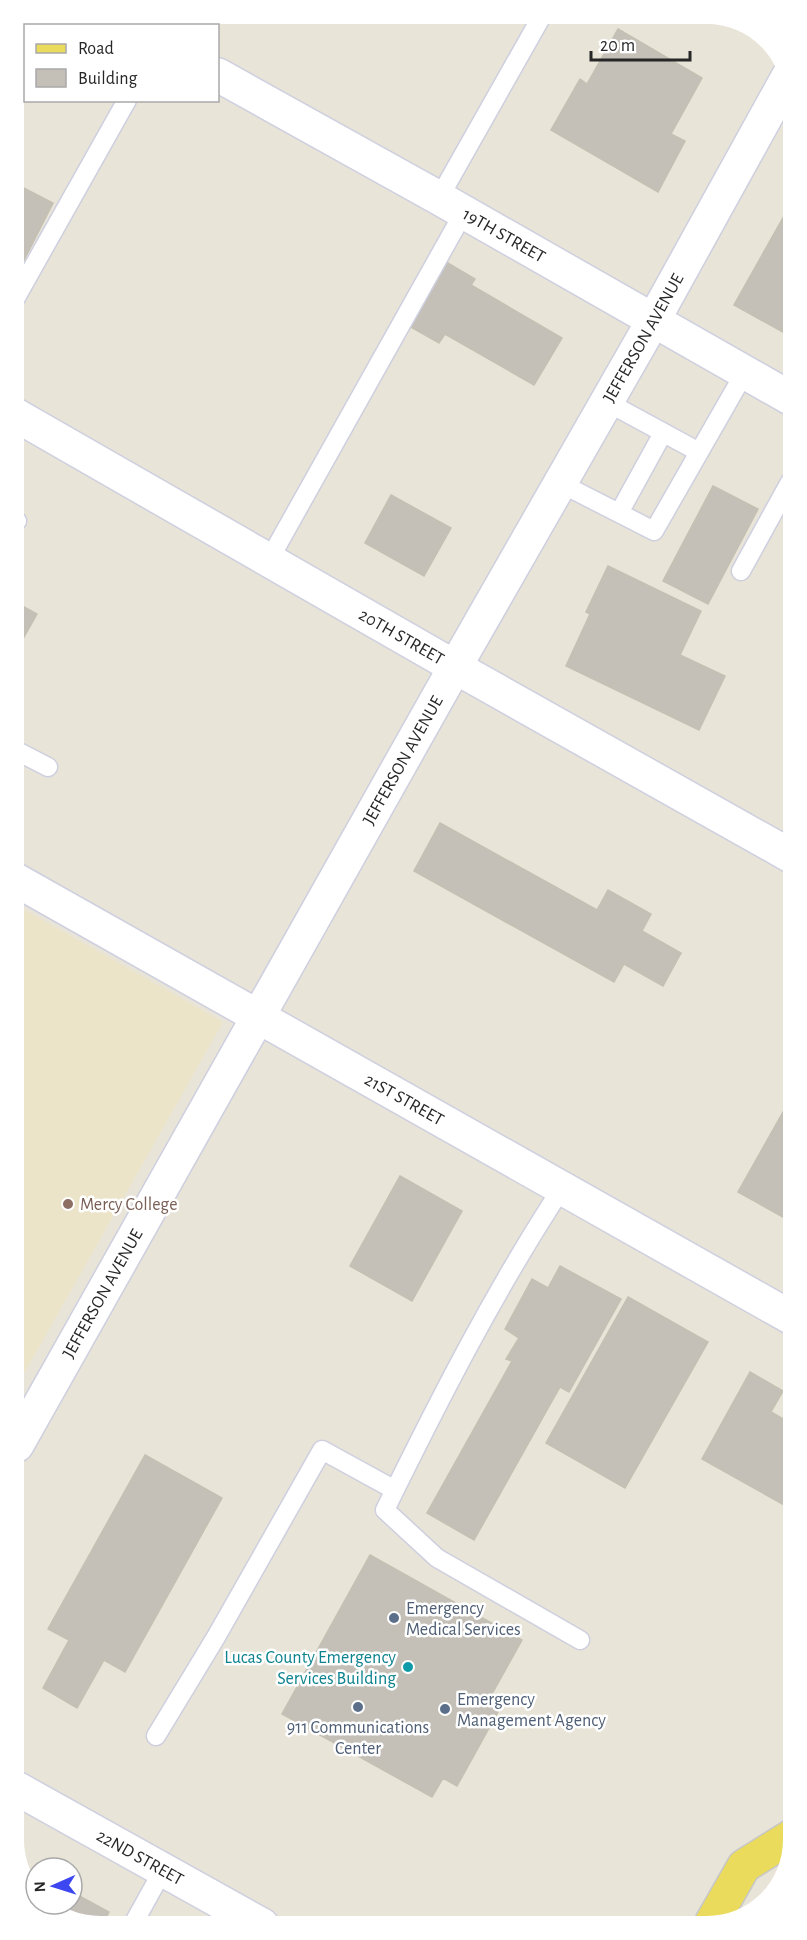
<svg xmlns="http://www.w3.org/2000/svg" width="807" height="1940" viewBox="0 0 807 1940" font-family="'Alegreya Sans',sans-serif">
	<style>
		.education { fill: #ebe4c8 }
		.building { fill: #c4c0b8; stroke: #c4c0b2; stroke-width: 1.5 }
		.lines { fill: none; stroke-linecap: round; stroke-linejoin: round }
		.service-casing { stroke: #cecfdf; stroke-width: 21 }
		.minor-casing { stroke: #cecfdf; stroke-width: 36 }
		.tertiary-casing { stroke: #cecfdf; stroke-width: 36 }
		.primary-casing { stroke: #c7c7c7; stroke-width: 36 }
		.path { stroke: #c7c7c7; stroke-width: 4; stroke-dasharray: 4.5 3; stroke-linecap: butt }
		.service { stroke: #fff; stroke-width: 18 }
		.minor { stroke: #fff; stroke-width: 33 }
		.tertiary { stroke: #fff; stroke-width: 33 }
		.primary { stroke: #eadb5c; stroke-width: 33 }
		.education-dot { fill: #8d6e63; stroke: #fff; stroke-width: 2 }
		.service-dot { fill: #5c6f8a; stroke: #fff; stroke-width: 2 }
		.culture-dot { fill: #0f9aa8; stroke: #fff; stroke-width: 2 }
		.labels { text-anchor: middle; stroke-width: 5; stroke-linejoin: round; paint-order: stroke }
		.street-label { font-size: 18px; fill: #272727; stroke: #fff }
		.education-label { font-size: 18px; fill: #785e54; stroke: #fff; text-anchor: start }
		.service-label { font-size: 18px; fill: #4e5e75; stroke: #fff; text-anchor: start }
		.culture-label { font-size: 18px; fill: #0d838f; stroke: #fff; text-anchor: end }
	</style>
	<rect width="100%" height="100%" fill="#e9e4d8"/>
	<!-- education -->
	<path class="education" d="M16,905L223,1022L17,1386Z"/>
	<!-- building -->
	<path class="building" d="M618,29L702,78L671,134L685,141L658,192L551,130L580,79L587,84Z
		M14,183L53,203L20,268L14,265Z
		M789,207L790,336L734,305Z
		M446,262L475,279L471,285L562,338L534,385L445,334L439,343L409,326Z
		M713,486L758,509L708,604L663,581Z
		M391,495L451,528L424,576L365,543Z
		M608,566L701,611L680,655L725,676L699,730L566,666L590,614L586,612Z
		M15,602L37,614L15,653Z
		M440,823L597,910L608,890L651,914L642,931L681,953L663,986L624,964L614,982L414,871Z
		M792,1096V1218L790,1221L738,1192Z
		M400,1176L462,1211L412,1301L350,1266Z
		M560,1266L621,1299L569,1392L560,1387L474,1540L427,1513L512,1361L506,1359L519,1338L505,1329L532,1279L548,1288Z
		M628,1297L708,1342L625,1488L546,1443Z
		M750,1372L783,1391L771,1412L792,1424L793,1510L702,1459Z
		M145,1455L222,1498L125,1672L104,1660L77,1708L43,1688L69,1640L48,1629Z
		M370,1555L522,1640L492,1694L504,1701L457,1786L443,1778L432,1797L282,1714Z
		M72,1892L109,1912L102,1926H94L46,1907L48,1904H72Z"/>
	<g class="lines">
		<defs>
			<path id="service" d="M169,26L176,14
				M439,198L543,14
				M14,301L127,100
				M607,402L699,452
				M560,483L654,531L745,372
				M619,513L663,433
				M15,520L17,521
				M269,560L464,212
				M741,571L790,482
				M15,750L48,767
				M562,1188C495,1290 439,1400 385,1510L437,1558L580,1640
				M156,1736L216,1637L322,1450L395,1490
				M132,1926L163,1870"/>
			<g id="minor">
				<path d="M108,14L129,26"/>
				<path id="s1" d="M218,75L439,198L790,398"/>
				<path id="s2" d="M14,414L455,667L791,856"/>
				<path id="s3" d="M16,880L792,1318"/>
				<path id="s4" d="M18,1789L262,1925"/>
			</g>
			<g id="tertiary">
				<path id="s5" d="M17,1445L455,667L653,321L789,75"/>
			</g>
			<path id="primary" d="M712,1922L744,1866L792,1836"/>
		</defs>
		<!-- service casing -->
		<use href="#service" class="service-casing"/>
		<!-- minor casing -->
		<use href="#minor" class="minor-casing"/>
		<!-- tertiary casing -->
		<use href="#tertiary" class="tertiary-casing"/>
		<!-- primary casing -->
		<use href="#primary" class="primary-casing"/>
		<!-- path -->
		<path class="path" d="M17,1489L23,1478"/>
		<!-- service -->
		<use href="#service" class="service"/>
		<!-- minor -->
		<use href="#minor" class="minor"/>
		<!-- tertiary -->
		<use href="#tertiary" class="tertiary"/>
		<!-- primary -->
		<use href="#primary" class="primary"/>
	</g>
	<!-- markers -->
	<circle class="education-dot" cx="68" cy="1204" r="6"/>
	<g class="service-dot">
		<circle cx="394" cy="1618" r="6"/>
		<circle cx="358" cy="1707" r="6"/>
		<circle cx="445" cy="1709" r="6"/>
	</g>
	<circle class="culture-dot" cx="408" cy="1667" r="6"/>
	<g class="labels">
		<!-- street labels -->
		<g class="street-label">
			<text dy="6" stroke="none"><textPath href="#s1" startOffset="328">19TH STREET</textPath></text>
			<text dy="6" stroke="none"><textPath href="#s5" startOffset="1272">JEFFERSON AVENUE</textPath></text>
			<text dy="6" stroke="none"><textPath href="#s2" startOffset="447">20TH STREET</textPath></text>
			<text dy="6" stroke="none"><textPath href="#s5" startOffset="786">JEFFERSON AVENUE</textPath></text>
			<text dy="6" stroke="none"><textPath href="#s3" startOffset="446">21ST STREET</textPath></text>
			<text dy="6" stroke="none"><textPath href="#s5" startOffset="174">JEFFERSON AVENUE</textPath></text>
			<text dy="6" stroke="none"><textPath href="#s4" startOffset="140">22ND STREET</textPath></text>
		</g>
		<!-- education labels -->
		<g class="education-label">
			<text x="80" y="1210">Mercy College</text>
		</g>
		<!-- service labels -->
		<g class="service-label">
			<text x="406" y="1614">Emergency<tspan x="406" dy="21">Medical Services</tspan></text>
			<text x="457" y="1705">Emergency<tspan x="457" dy="21">Management Agency</tspan></text>
			<text x="358" y="1733" text-anchor="middle">911 Communications<tspan x="358" dy="21">Center</tspan></text>
		</g>
		<!-- culture labels -->
		<g class="culture-label">
			<text x="396" y="1663">Lucas County Emergency<tspan x="396" dy="21">Services Building</tspan></text>
		</g>
	</g>
	<!-- crop -->
	<path d="M0 0H807V1940H0ZM100 24H707A76 76 0 0 1 783 100V1840A76 76 0 0 1 707 1916H100A76 76 0 0 1 24 1840V100A76 76 0 0 1 100 24Z" fill="#fff" fill-rule="evenodd"/>
	<!-- legend -->
	<rect x="24" y="24" width="195" height="78" fill="#ffffff" stroke="#a9a9a9" stroke-width="1.5"/>
	<rect x="36" y="44" width="30" height="9" fill="#eadb5c" stroke="#a9a9a9" stroke-width="1.5"/>
	<text x="78" y="54" font-size="18" fill="#272727">Road</text>
	<rect x="36" y="69" width="30" height="18" fill="#c4c0b8" stroke="#a9a9a9" stroke-width="1.5"/>
	<text x="78" y="84" font-size="18" fill="#272727">Building</text>
	<!-- north arrow -->
	<g transform="translate(54 1886) rotate(267)"><circle r="28" fill="#ffffff" stroke="#a9a9a9" stroke-width="1.5"/>
	<path d="M0-4.5L10 22L0 15L-10 22Z" fill="#3d47f1"/>
	<text y="-9" font-size="16" font-weight="bold" text-anchor="middle" fill="#272727">N</text>
	</g>
	<!-- scale -->
	<path d="M591 51v9h99v-9" fill="none" stroke="#272727" stroke-width="3"/>
	<text x="600" y="51" font-size="18" fill="#272727" stroke="#ffffff" stroke-width="4.5" paint-order="stroke">20 m</text>
</svg>
